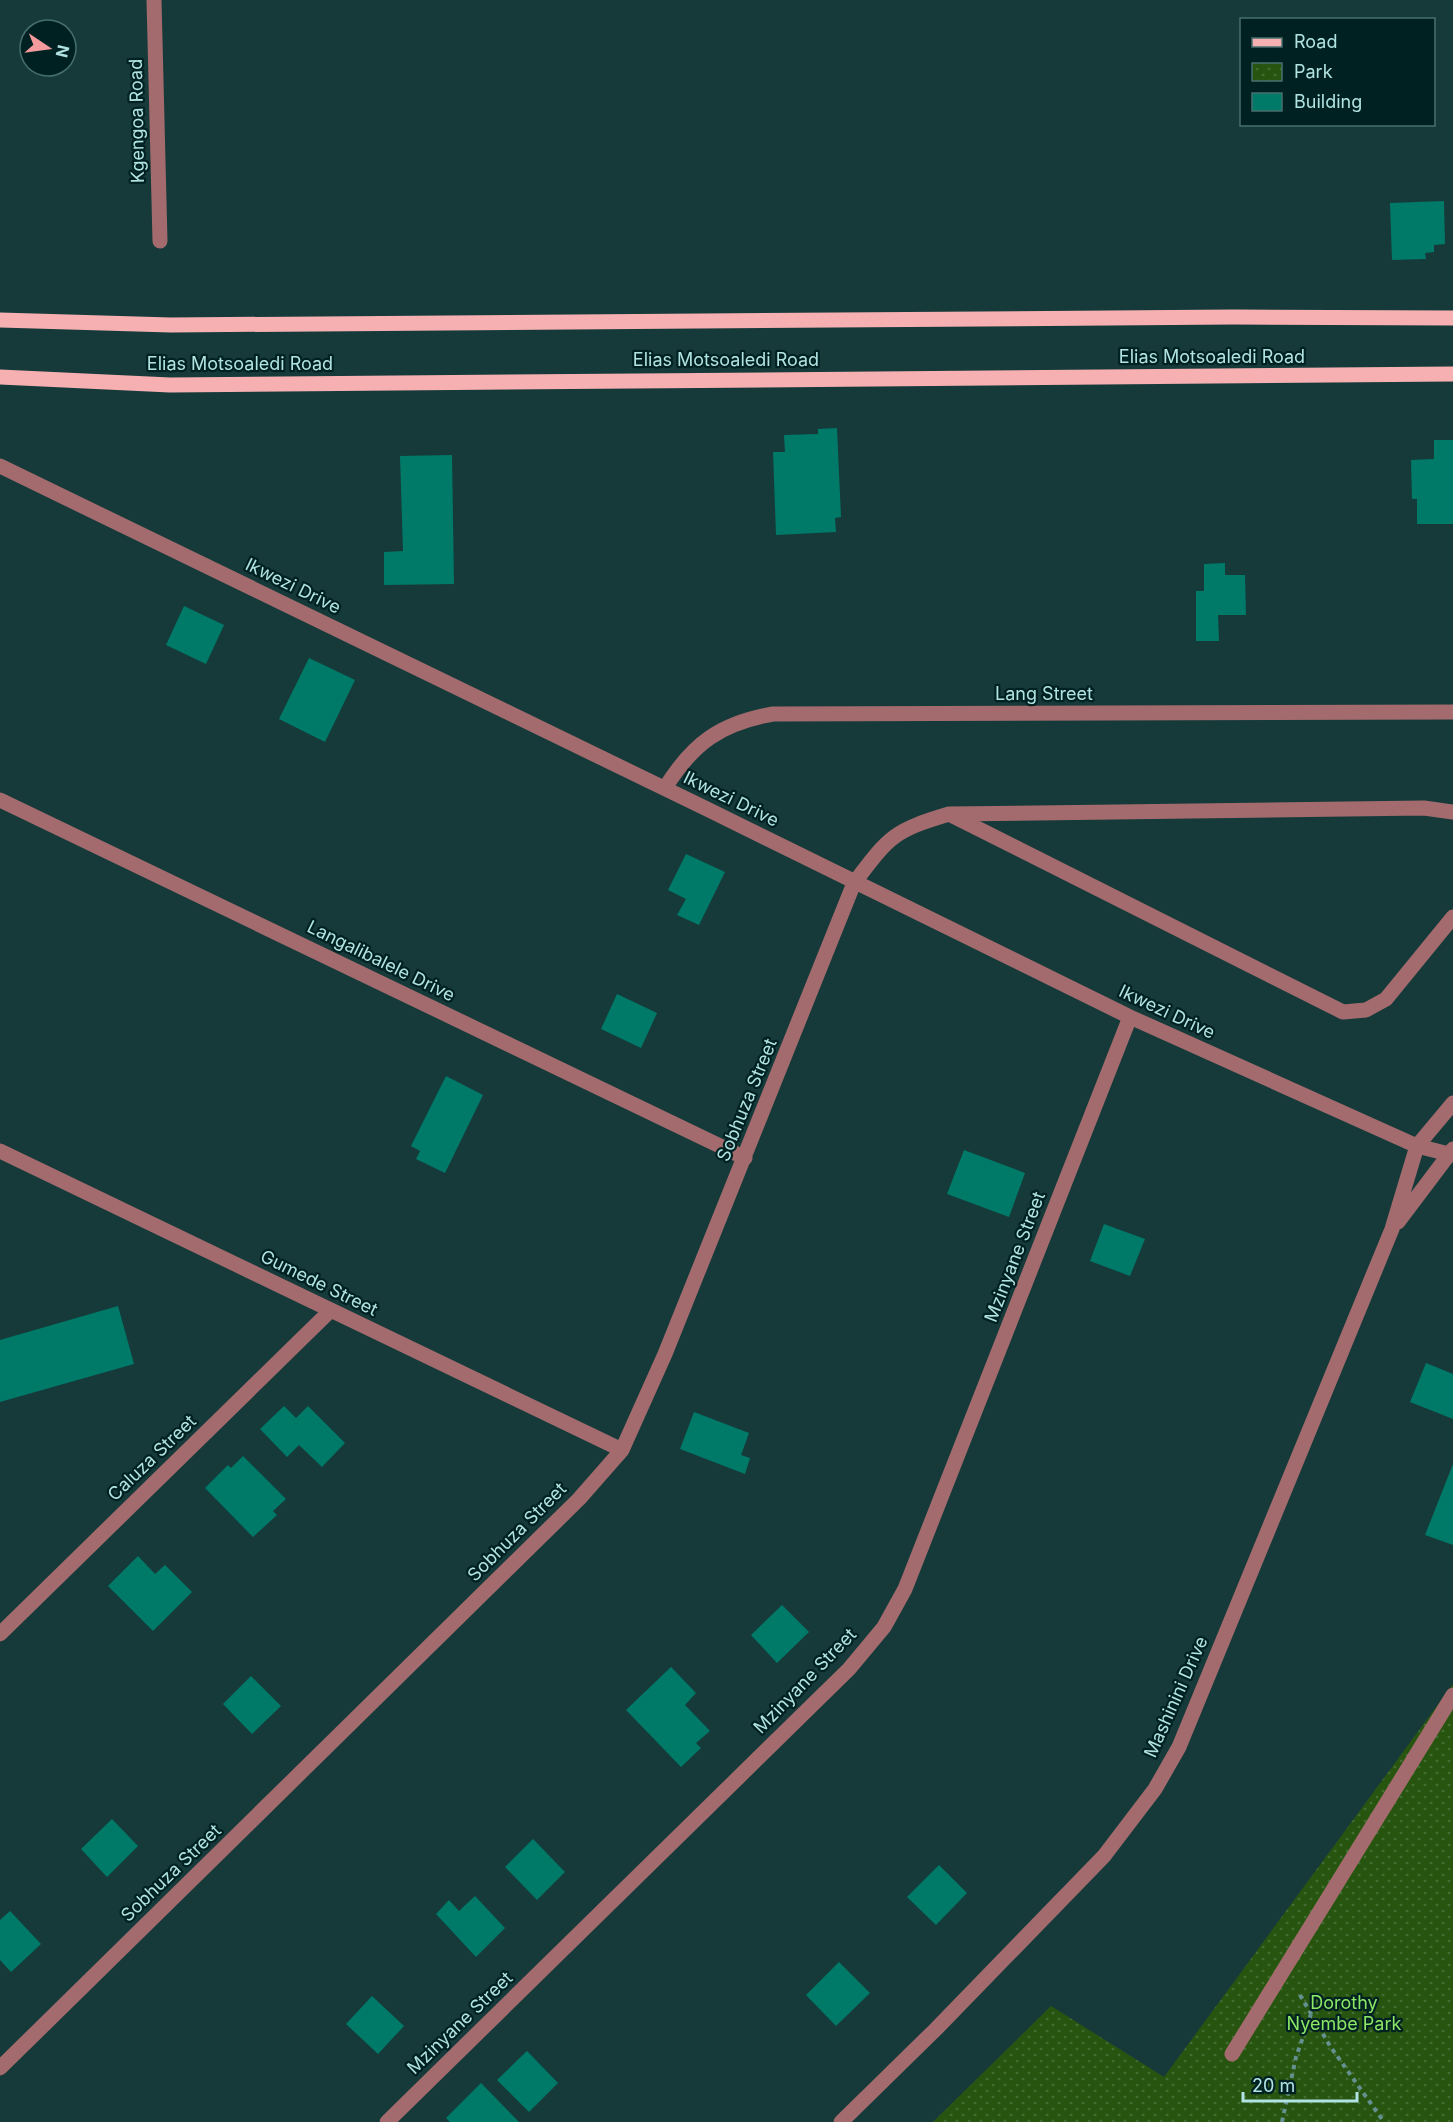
<svg xmlns="http://www.w3.org/2000/svg" width="1453" height="2122" viewBox="0 0 1453 2122" font-family="Inter,sans-serif">
	<style>
		.park { fill: url(#park-dots) }
		.building { fill: #007a68 }
		.lines { fill: none; stroke-linecap: round; stroke-linejoin: round }
		.path { stroke: #659090; stroke-width: 4; stroke-dasharray: 4.5 4.5; stroke-linecap: butt }
		.minor { stroke: #a36b6d; stroke-width: 15 }
		.major { stroke: #f6b0b2; stroke-width: 15 }
		.labels { text-anchor: middle; stroke-width: 4.5; stroke-linejoin: round; paint-order: stroke }
		.street-label { font-size: 18px; fill: #b1e3e3; stroke: #002122 }
		.park-label { font-size: 18px; fill: #8be764; stroke: #002122 }
	</style>
	<defs>
		<pattern id="park-dots" width="8" height="8" patternUnits="userSpaceOnUse" patternTransform="scale(1.5)"><rect width="8" height="8" fill="#275510"/><path d="M2 2h.1M6 6h.1" fill="none" stroke="#446d33" stroke-width="1.8" stroke-linecap="round"/></pattern>
	</defs>
	<rect width="100%" height="100%" fill="#163a3a"/>
	<!-- park -->
	<path class="park" d="M1453,1684V2122H933L1051,2006L1164,2077Z"/>
	<!-- building -->
	<path class="building" d="M1444,201L1445,244L1434,245V252L1425,253L1426,259L1392,260L1390,203Z
		M837,428L841,517L835,518L836,532L776,535L773,452H785L784,435L818,434V429Z
		M1434,440H1453V524H1417V499H1412L1411,460L1434,459Z
		M452,455L454,584L384,585V552L403,551L400,456Z
		M1225,563V575H1245L1246,615H1218L1219,641H1196V591H1204V564Z
		M184,606L224,625L206,664L166,645Z
		M309,658L355,680L325,742L279,719Z
		M686,854L725,872L699,925L677,915L686,899L668,890Z
		M617,994L657,1013L641,1048L601,1029Z
		M446,1076L483,1095L445,1173L416,1159L420,1151L411,1146Z
		M964,1150L1025,1173L1009,1217L947,1194Z
		M1104,1224L1145,1239L1130,1276L1090,1261Z
		M118,1306L134,1364L0,1402V1340Z
		M1426,1363L1453,1374V1419L1410,1402Z
		M284,1406L296,1418L308,1406L345,1443L322,1467L299,1445L287,1457L260,1429Z
		M694,1412L749,1433L741,1455L750,1458L745,1474L680,1449Z
		M243,1456L286,1499L273,1511L277,1515L253,1537L205,1488L228,1465L231,1468Z
		M1453,1464V1545L1425,1535Z
		M138,1556L155,1574L165,1565L192,1592L153,1631L108,1586Z
		M782,1605L809,1632L777,1663L751,1635Z
		M671,1667L696,1693L685,1705L710,1731L696,1743L701,1748L681,1767L626,1710Z
		M251,1676L281,1706L252,1734L223,1704Z
		M112,1819L138,1846L107,1877L81,1849Z
		M533,1839L565,1872L537,1900L505,1867Z
		M939,1865L967,1893L936,1925L907,1897Z
		M475,1896L505,1928L476,1957L436,1914L449,1900L459,1911Z
		M10,1911L41,1944L11,1972L0,1960V1920Z
		M839,1962L870,1993L836,2026L806,1995Z
		M372,1996L404,2026L378,2054L346,2024Z
		M527,2051L558,2083L529,2112L497,2080Z
		M481,2083L519,2122H450L446,2118Z"/>
	<g class="lines">
		<!-- path -->
		<path class="path" d="M1300,1995L1330,2046L1384,2122
			M1282,2122L1296,2057L1311,2014"/>
		<!-- minor -->
		<path class="minor" d="M154,0L160,241
			M0,466L707,809L1130,1017L1417,1146L1453,1155
			M665,788C693,743 721,723 773,714L1453,712
			M0,800L745,1158
			M951,815L1343,1012L1366,1010L1386,999L1453,917
			M0,1151L622,1450
			M1398,1222L1453,1149
			M0,1634L331,1310
			M1232,2054L1453,1695
			M0,2068L579,1499L622,1450L665,1354L854,883C889,837 892,831 949,814L1424,808L1453,812
			M387,2122L849,1669L884,1627L905,1589L1130,1017
			M841,2122L936,2029L1104,1856L1155,1789L1179,1747L1392,1229L1417,1146L1453,1103"/>
		<!-- major -->
		<path class="major" d="M0,320L171,325L1234,317L1453,318
			M0,377L170,385L1453,374"/>
	</g>
	<g class="labels">
		<!-- street labels -->
		<g class="street-label">
			<text transform="translate(137 121) rotate(-91)" y="6">Kgengoa Road</text>
			<text x="1212" y="363">Elias Motsoaledi Road</text>
			<text x="726" y="366">Elias Motsoaledi Road</text>
			<text x="240" y="370">Elias Motsoaledi Road</text>
			<text transform="translate(293 586) rotate(26)" y="6">Ikwezi Drive</text>
			<text x="1044" y="700">Lang Street</text>
			<text transform="translate(731 799) rotate(26)" y="6">Ikwezi Drive</text>
			<text transform="translate(381 961) rotate(26)" y="6">Langalibalele Drive</text>
			<text transform="translate(1167 1012) rotate(25)" y="6">Ikwezi Drive</text>
			<text transform="translate(747 1100) rotate(-68)" y="6">Sobhuza Street</text>
			<text transform="translate(1015 1257) rotate(-69)" y="6">Mzinyane Street</text>
			<text transform="translate(319 1283) rotate(26)" y="6">Gumede Street</text>
			<text transform="translate(152 1458) rotate(-44)" y="6">Caluza Street</text>
			<text transform="translate(517 1532) rotate(-45)" y="6">Sobhuza Street</text>
			<text transform="translate(805 1681) rotate(-46)" y="6">Mzinyane Street</text>
			<text transform="translate(1176 1697) rotate(-66)" y="6">Mashinini Drive</text>
			<text transform="translate(171 1873) rotate(-44)" y="6">Sobhuza Street</text>
			<text transform="translate(460 2023) rotate(-44)" y="6">Mzinyane Street</text>
		</g>
		<!-- park labels -->
		<g class="park-label">
			<text x="1344" y="2009">Dorothy<tspan x="1344" dy="21">Nyembe Park</tspan></text>
		</g>
	</g>
	<!-- legend -->
	<rect x="1240" y="18" width="195" height="108" fill="#002122" stroke="#476f6f" stroke-width="1.5"/>
	<rect x="1252" y="38" width="30" height="9" fill="#f6b0b2" stroke="#476f6f" stroke-width="1.5"/>
	<text x="1294" y="48" font-size="18" fill="#b1e3e3">Road</text>
	<rect x="1252" y="63" width="30" height="18" fill="url(#park-dots)" stroke="#476f6f" stroke-width="1.5"/>
	<text x="1294" y="78" font-size="18" fill="#b1e3e3">Park</text>
	<rect x="1252" y="93" width="30" height="18" fill="#007a68" stroke="#476f6f" stroke-width="1.5"/>
	<text x="1294" y="108" font-size="18" fill="#b1e3e3">Building</text>
	<!-- north arrow -->
	<g transform="translate(48 48) rotate(103)"><circle r="28" fill="#002122" stroke="#476f6f" stroke-width="1.5"/>
	<path d="M0-4.5L10 22L0 15L-10 22Z" fill="#f59b9e"/>
	<text y="-9" font-size="16" font-weight="bold" text-anchor="middle" fill="#b1e3e3">N</text>
	</g>
	<!-- scale -->
	<path d="M1243 2092v9h114v-9" fill="none" stroke="#b1e3e3" stroke-width="3"/>
	<text x="1252" y="2092" font-size="18" fill="#b1e3e3" stroke="#002122" stroke-width="4.5" paint-order="stroke">20 m</text>
</svg>
